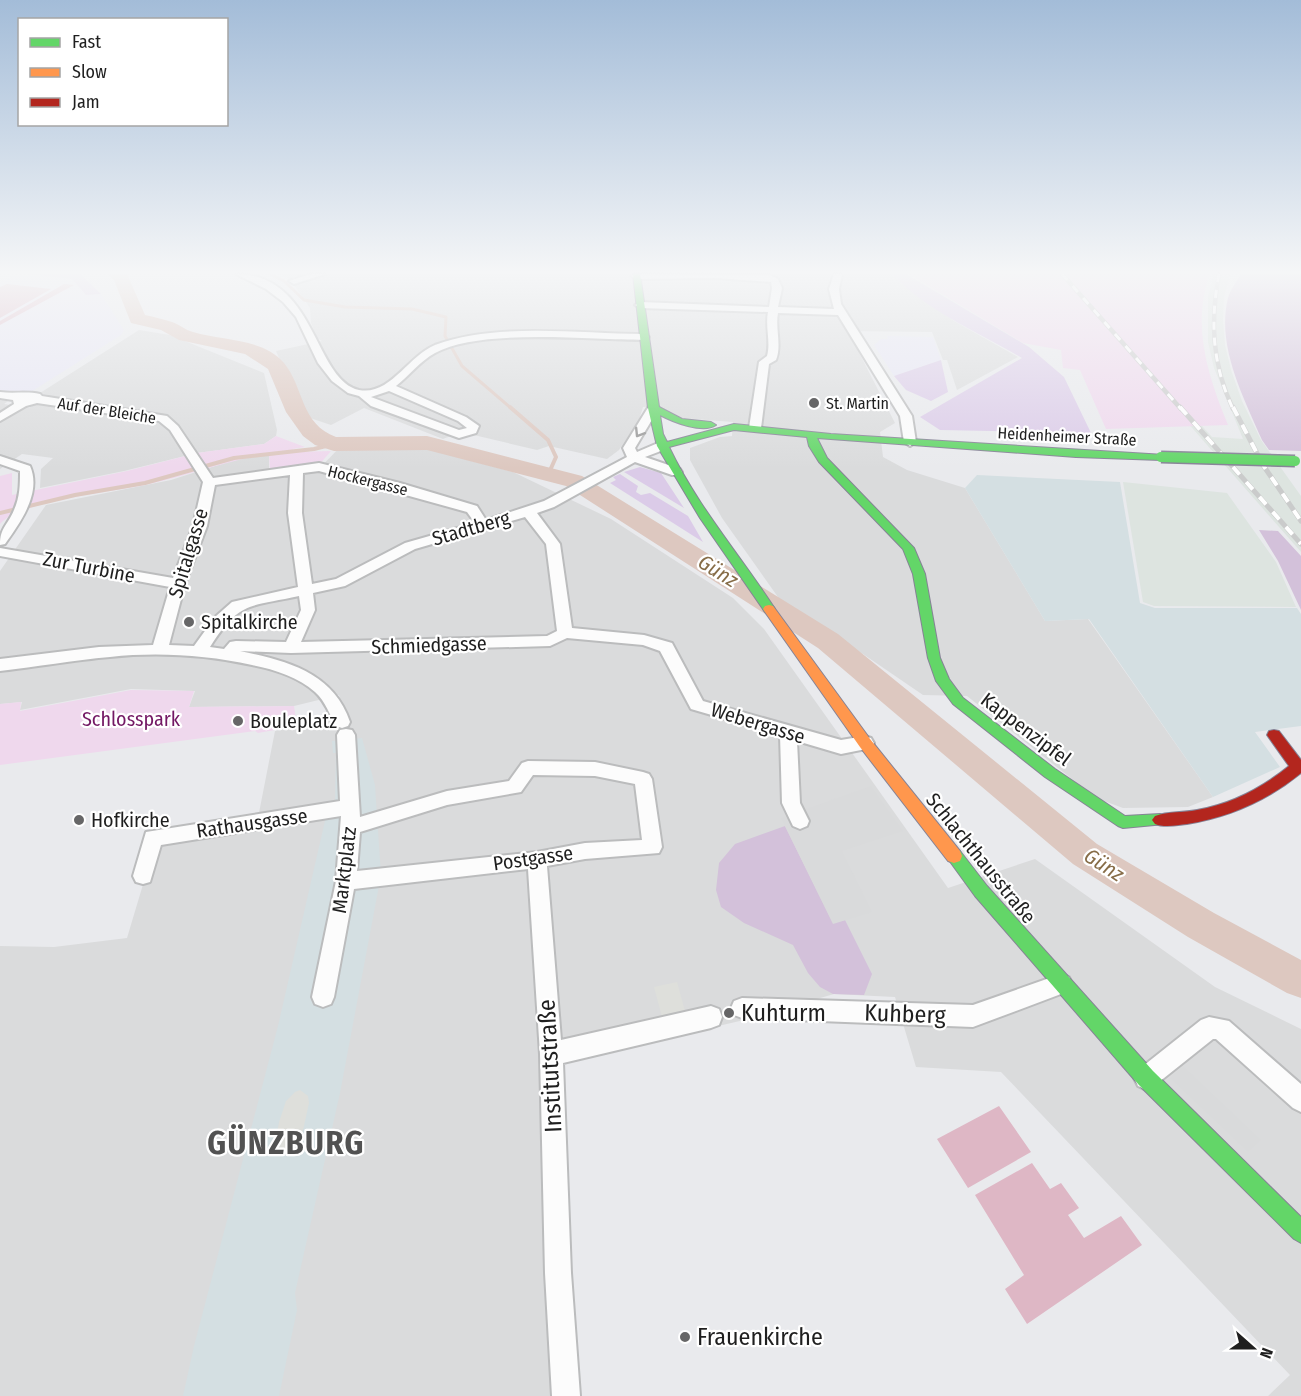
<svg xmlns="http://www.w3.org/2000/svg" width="1301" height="1396" viewBox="0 0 1301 1396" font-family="'Fira Sans Condensed',sans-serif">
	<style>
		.residential { fill: #dadbdc }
		.commercial { fill: #d4dfe2 }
		.industrial { fill: #dde4e0 }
		.education { fill: #e7e6f5 }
		.grass { fill: #dbcbe8 }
		.forest { fill: #d3c1da }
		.park { fill: #efd8ed }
		.pitch { fill: #deb7c5 }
		.parking { fill: #d9dadb }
		.plaza { fill: #dedfdb }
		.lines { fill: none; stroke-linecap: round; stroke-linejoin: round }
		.stream-far1 { stroke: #ddc8c0; stroke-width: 3 }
		.stream { stroke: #ddc8c0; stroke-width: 4 }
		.river { fill: #ddc8c0; fill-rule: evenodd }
		.street-casing { stroke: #bbbcbd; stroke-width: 4 }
		.fast-casing { stroke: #868396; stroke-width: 2 }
		.slow-casing { stroke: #868396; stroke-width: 2 }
		.jam-casing { stroke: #868396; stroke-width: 2 }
		.street { fill: #fcfcfc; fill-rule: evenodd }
		.fast { fill: #63d668; fill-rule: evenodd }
		.slow { fill: #ff974d; fill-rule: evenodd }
		.jam { fill: #b3261e; fill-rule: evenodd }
		.rail-far1-casing { stroke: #cacbcb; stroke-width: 4.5 }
		.rail-casing { stroke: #cacbcb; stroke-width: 5 }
		.rail-far1 { stroke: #fff; stroke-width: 3; stroke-dasharray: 8; stroke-linecap: butt }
		.rail { stroke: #fff; stroke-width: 4; stroke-dasharray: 10; stroke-linecap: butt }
		.fast-bridge-casing { stroke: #868396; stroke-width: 13; stroke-linecap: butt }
		.fast-bridge { stroke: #63d668; stroke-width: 10 }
		.oneway { stroke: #999 }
		.poi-dot { fill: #666667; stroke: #fff; stroke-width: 2 }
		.labels { text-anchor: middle; stroke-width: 4.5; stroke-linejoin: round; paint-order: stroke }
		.far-poi-label { font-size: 16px; fill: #1f1f1f; stroke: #fff; text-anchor: start }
		.far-street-label { font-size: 16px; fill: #1f1f1f; stroke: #fff }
		.street-label { font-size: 20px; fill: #1f1f1f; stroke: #fff }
		.poi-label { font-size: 20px; fill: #1f1f1f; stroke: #fff; text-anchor: start }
		.park-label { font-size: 20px; fill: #731864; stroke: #fff }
		.water-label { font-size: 21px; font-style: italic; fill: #876d48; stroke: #fff }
		.near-poi-label { font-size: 24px; fill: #1f1f1f; stroke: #fff; text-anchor: start }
		.near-street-label { font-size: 24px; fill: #1f1f1f; stroke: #fff }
		.near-district-label { font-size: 32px; font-weight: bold; letter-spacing: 1.5px; fill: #525252; stroke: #fff }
	</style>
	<rect width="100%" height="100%" fill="#e9eaed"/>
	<!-- residential -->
	<path class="residential" d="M279,274H892L900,282L954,321L1018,357L957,390L947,360H943L932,332L848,331L895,423L880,432L883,457L907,470L965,488L1045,621L1088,619L1213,797L1188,807L1123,808L1096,798L967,696L923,695L863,654L785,607L722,518L690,460V448L720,437L732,436L733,422L681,418L658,406L643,407L639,420L619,450L607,459L549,446L537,450L461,432L443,439L364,408L331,425L304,416L276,351L322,341L317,338L311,323L310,308L290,279Z
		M139,330L170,335L264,373L277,430L276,436L264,444L197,453L124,471L40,488L41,469L53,458L22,454L0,469V397L11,399L4,404L29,408L48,395L40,393Z
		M356,446L427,449L513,472L611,519L733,598L764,629L948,888L1035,859L1215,987L1301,1029V1396H1268L1290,1375L1001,1072L916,1067L895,997L834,994L744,1020L559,1063L569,1396H0V946L54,947L127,938L156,841L257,823L275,731L345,716L339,695L294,706L189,707L195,691L131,689L20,710L22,702L0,704V571L46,505L171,480L240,458L269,455V474L319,469L339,448Z"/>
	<!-- commercial -->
	<path class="commercial" d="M977,475L1120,482L1140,603L1155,608H1297L1301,614V726L1255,732L1280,767L1213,797L1089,619L1045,621L965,488Z
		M362,738L375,785L381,875L340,1093L295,1293L297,1310L279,1396H183L194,1346L278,1026L327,812L335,803L336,753H333L332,741Z"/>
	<!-- industrial -->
	<path class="industrial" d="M1057,274H1066L1212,437L1243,439L1214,368L1208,342V296L1214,274H1230L1224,298L1223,320L1225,345L1231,370L1242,401L1261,440L1301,496V552Z
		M1123,482L1227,493L1276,562L1296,607L1154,606L1143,602Z"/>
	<!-- education -->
	<path class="education" d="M17,274L72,279L86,295L101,294L124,330L121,335L26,395L0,391V282Z
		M887,336L933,337L941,360L894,376L874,345L881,339H888Z"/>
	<!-- grass -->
	<path class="grass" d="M28,274H80L101,294L86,295L72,279Z
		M892,274H906L1029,347L1064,377L1091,433L940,430L920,417L1022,358C978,332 928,312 892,274Z
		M941,360L948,392L931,401L906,390L894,376Z
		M640,467L661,473L684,508L624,472Z
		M620,474L638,486L636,492L641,495L650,493L688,516L703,542L610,483L616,480L613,477Z"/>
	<!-- forest -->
	<path class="forest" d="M1241,274H1301V451L1269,450L1262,440C1244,398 1216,346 1228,298C1230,290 1237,281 1241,274Z
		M1259,530L1278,531L1301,556V610L1278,561Z
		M785,826L833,923L845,920L872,974L864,995L833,994L820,987L808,973L793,945L744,923L721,907L716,890L719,863L735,844Z"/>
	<!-- park -->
	<path class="park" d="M909,274H1210C1191,325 1208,376 1228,425L1106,429L1080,370L1063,368L1061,350L1023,343Z
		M276,436L305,447L293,449L294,452L331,451L318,466L270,471L269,454C227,460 190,475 149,484C116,492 20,500 0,524V476L12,473V495L127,471L197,453L264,444Z
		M131,690L194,691L189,707L294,706L297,726L258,733L255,731L0,765V704L21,702L20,711Z"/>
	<!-- pitch -->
	<path class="pitch" d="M7,284L51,289L0,318V287Z
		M64,284L74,285L0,325V321Z
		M999,1106L1031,1152L968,1188L937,1139Z
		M1032,1163L1050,1189L1061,1183L1079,1208L1068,1215L1084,1238L1121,1216L1142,1245L1027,1324L1005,1289L1024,1275L975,1195Z"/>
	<!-- parking -->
	<path class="parking" d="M871,786L903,831L842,851L872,912L833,924L781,818Z
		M1183,1066L1261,1140L1248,1152L1170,1078Z"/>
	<!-- plaza -->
	<path class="plaza" d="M677,982L688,1022L665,1028L654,987Z
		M300,1090L308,1096L309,1103L302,1135L299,1144L291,1152L281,1156L275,1144L279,1122L286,1101L295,1092Z"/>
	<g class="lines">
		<!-- stream-far1 -->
		<path class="stream-far1" d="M270,274L284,281L304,300L345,307L412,309L446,317L445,336L462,366L512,409"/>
		<!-- stream -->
		<path class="stream" d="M510,407L548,440L556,457L548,475
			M0,513L75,495L145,483L234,458L314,449L334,444"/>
		<!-- river -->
		<path class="river" d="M108,274H127L145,315C154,317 163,319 172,322C179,324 185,330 193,332C222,341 263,338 284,363C304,387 300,424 336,437L427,436L582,476L838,634L1097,844L1214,913L1301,960V998L1287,993L1188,937L1073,864L818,648L566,486L427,450L334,451L315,445L303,436L286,412L268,369L245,354L179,340L161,330L131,323L114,280Z"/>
		<defs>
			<path id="street" d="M236,274C316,274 314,380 359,390C390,396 408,356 435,345C497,322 579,334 644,334L649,337L644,340C590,340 480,328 435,353C420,361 409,376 396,386L466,417L479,426L476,433L459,438L371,406L359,396L348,393L332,381L318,363L296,317L283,302L266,289ZM389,391L458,421L467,428L459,430L371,397Z
				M311,274H325L294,284L289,281Z
				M635,274L770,275L778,279L782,288L778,307L834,309L829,289L834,274H842L839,289L841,304L912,416L916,442L910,446L904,442L900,416L838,315L778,313C775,329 782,345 776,360L769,364L761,428L759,430H751L749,428L759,362L767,356C771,342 765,327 768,312L640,308L635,305L640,302L769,307L772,288L771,282L716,278L636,279L631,276Z
				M0,392C14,394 27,391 40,394L42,396L167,416L178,426L213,478L319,463L400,483L477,506L486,520L544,501L627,457L623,448L649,406H657L659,408L635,448L637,452L658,443H666V449L645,457L680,469L682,472L680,475H672L635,462L554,507L537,513L560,544L572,628L644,635L672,643L703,701L841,740L865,736L871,738L874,743L871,748L841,754L797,741L800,803L809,821L807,826L800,829L793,826L782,803L780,735L691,709L660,651L643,645L567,638L550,646L291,653L240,651C287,661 333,672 350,722L348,726L342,728L336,726C329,714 326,702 315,692C299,677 273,669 252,665C206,655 157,652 110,657C73,660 37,667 0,671V659L99,647L153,645L170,587L0,556V548L173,578L193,526L203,482L170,430L159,421L37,403L26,406L0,421V413L14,404L13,400L0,398ZM319,471L467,512L475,523L405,543L336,579L312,584L302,513L303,473ZM290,475L288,513L298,587L232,602L215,617L194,646L169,645L185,584L207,526L215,485ZM525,517L546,544L557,631L547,636L301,642L315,610L313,593L345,586L415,549ZM299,596L301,610L286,642L236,641L230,642L224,649L210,647C239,601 249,607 299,596Z
				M0,456L30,466C42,493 20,523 5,544L0,545C0,527 8,525 14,510C20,497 20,484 20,471L0,464Z
				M346,729L352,730L355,735L360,817L447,791L509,781L522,763L528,761L595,762L643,772L649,774L652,779L662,847L659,853L585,859L547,866L561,1040L711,1006L719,1009L722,1017L719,1025L711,1028L563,1063L571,1273L580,1396H552L545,1273L540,1054L528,869L354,889L334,997L331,1004L323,1007L315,1004L312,997L336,881L341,816L161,845L150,882L143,884L136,882L133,876L146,832L340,801L337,735L340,730ZM533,775L595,776L635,784L642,840L585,843L537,852L357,871L360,832L447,805L521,792Z
				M1061,974L1069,977L1072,984L1069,991L973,1027L742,1018L734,1015L731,1008L734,1001L742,998L973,1005Z
				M1209,1017L1229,1021L1301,1084V1112L1293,1108L1216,1039H1213L1154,1086L1146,1090L1138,1086L1134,1078L1138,1070L1201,1020Z"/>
			<path id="fast" d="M633,274H640L659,407L682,419L711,422L716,425C703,434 673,422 660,415L663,434L667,442L734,424L831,434L1165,455L1166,457L1161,460L1076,457L817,438L827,458L914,548L925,574L940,658L949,679L963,698L1055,769L1125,816L1160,814L1165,816L1168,820L1165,824L1123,828L1118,826L1045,777L953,704L936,681L928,658L913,574L903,549L819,462L809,446L807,437L734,430L669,447C697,506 740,555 775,609L769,613L765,612L700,518L657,446L648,408Z
				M954,849L960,851L987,886L1153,1071L1301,1217V1243L1294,1239L1139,1085L975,896L946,856L948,851Z"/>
			<path id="slow" d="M769,605L773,606L870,739L960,851L962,856L960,861L954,863L948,861L860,747L765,612L763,609L765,606Z"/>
			<path id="jam" d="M1274,730L1279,731L1301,760V773C1268,800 1230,817 1187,824C1177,825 1165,828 1155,824L1152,820L1155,816C1168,811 1183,813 1197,810C1231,804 1262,788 1289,766L1267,735L1269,731Z"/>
		</defs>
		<!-- street casing -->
		<use href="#street" class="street-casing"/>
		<!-- fast casing -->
		<use href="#fast" class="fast-casing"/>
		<!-- slow casing -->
		<use href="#slow" class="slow-casing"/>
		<!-- jam casing -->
		<use href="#jam" class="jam-casing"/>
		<!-- street -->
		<use href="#street" class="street"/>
		<!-- fast -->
		<use href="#fast" class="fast"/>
		<!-- slow -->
		<use href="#slow" class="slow"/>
		<!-- jam -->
		<use href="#jam" class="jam"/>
		<defs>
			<path id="rail-far1" d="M1062,274L1181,409
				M1219,274C1210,322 1212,364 1233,409"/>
			<path id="rail" d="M1180,407L1301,544
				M1233,407L1263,465L1301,521"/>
		</defs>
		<!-- rail-far1 casing -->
		<use href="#rail-far1" class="rail-far1-casing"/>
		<!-- rail casing -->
		<use href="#rail" class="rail-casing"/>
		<!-- rail-far1 -->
		<use href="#rail-far1" class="rail-far1"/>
		<!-- rail -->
		<use href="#rail" class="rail"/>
		<defs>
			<path id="fast-bridge" d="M1161,457L1295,461"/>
		</defs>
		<!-- fast-bridge casing -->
		<use href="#fast-bridge" class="fast-bridge-casing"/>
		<!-- fast-bridge -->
		<use href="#fast-bridge" class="fast-bridge"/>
	</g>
	<!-- one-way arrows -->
	<defs><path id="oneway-chevron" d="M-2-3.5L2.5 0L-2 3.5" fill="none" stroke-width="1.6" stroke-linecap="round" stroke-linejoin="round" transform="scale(1.5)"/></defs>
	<use class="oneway" href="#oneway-chevron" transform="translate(639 433) rotate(122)"/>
	<!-- sky -->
	<linearGradient id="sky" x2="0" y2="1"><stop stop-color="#a3bcd8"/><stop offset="0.58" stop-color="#f5f6f7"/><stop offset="1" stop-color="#f5f6f7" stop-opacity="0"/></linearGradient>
	<rect width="1301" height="469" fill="url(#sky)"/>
	<!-- markers -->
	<g class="poi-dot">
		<circle cx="814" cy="403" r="6"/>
		<circle cx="189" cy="622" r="6"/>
		<circle cx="238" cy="721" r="6"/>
		<circle cx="79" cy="820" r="6"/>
		<circle cx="729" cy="1013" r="6"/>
		<circle cx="685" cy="1337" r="6"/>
	</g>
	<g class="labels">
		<!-- far-poi labels -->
		<g class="far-poi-label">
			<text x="826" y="409">St. Martin</text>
		</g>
		<!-- far-street labels -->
		<g class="far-street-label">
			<text transform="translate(107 410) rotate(9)" y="6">Auf der Bleiche</text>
			<text transform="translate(1067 436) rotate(3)" y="6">Heidenheimer Straße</text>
			<text transform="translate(368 480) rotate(14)" y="6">Hockergasse</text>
		</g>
		<!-- street labels -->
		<g class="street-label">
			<text transform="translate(471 528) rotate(-16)" y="7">Stadtberg</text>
			<text transform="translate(188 553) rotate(-73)" y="7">Spitalgasse</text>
			<text transform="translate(89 567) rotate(11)" y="7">Zur Turbine</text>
			<text transform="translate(429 645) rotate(-2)" y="7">Schmiedgasse</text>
			<text transform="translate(758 723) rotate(17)" y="7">Webergasse</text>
			<text transform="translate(1026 729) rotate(37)" y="7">Kappenzipfel</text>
			<text transform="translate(252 823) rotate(-8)" y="7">Rathausgasse</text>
			<text transform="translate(533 858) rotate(-8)" y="7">Postgasse</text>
			<text transform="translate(981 858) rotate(51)" y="7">Schlachthausstraße</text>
			<text transform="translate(344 870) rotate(-83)" y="7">Marktplatz</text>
		</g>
		<!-- poi labels -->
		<g class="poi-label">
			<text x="201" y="629">Spitalkirche</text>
			<text x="250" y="728">Bouleplatz</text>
			<text x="91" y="827">Hofkirche</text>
		</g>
		<!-- park labels -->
		<g class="park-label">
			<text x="131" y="726">Schlosspark</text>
		</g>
		<!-- water labels -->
		<g class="water-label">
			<text transform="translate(718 571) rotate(32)" y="7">Günz</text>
			<text transform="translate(1104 865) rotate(33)" y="7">Günz</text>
		</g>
		<!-- near-poi labels -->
		<g class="near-poi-label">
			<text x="741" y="1021">Kuhturm</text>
			<text x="697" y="1345">Frauenkirche</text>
		</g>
		<!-- near-street labels -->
		<g class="near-street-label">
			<text transform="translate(905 1014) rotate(2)" y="8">Kuhberg</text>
			<text transform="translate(550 1066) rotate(-93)" y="8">Institutstraße</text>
		</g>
		<!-- near-district labels -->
		<g class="near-district-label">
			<text x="286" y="1154">GÜNZBURG</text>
		</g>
	</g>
	<!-- legend -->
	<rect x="18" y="18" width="210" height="108" fill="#ffffff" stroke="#a5a5a5" stroke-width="1.5"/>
	<rect x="30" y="38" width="30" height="9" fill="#63d668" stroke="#a5a5a5" stroke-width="1.5"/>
	<text x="72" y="48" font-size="18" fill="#1f1f1f">Fast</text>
	<rect x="30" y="68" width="30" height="9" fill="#ff974d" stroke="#a5a5a5" stroke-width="1.5"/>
	<text x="72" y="78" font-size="18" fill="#1f1f1f">Slow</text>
	<rect x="30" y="98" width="30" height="9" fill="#b3261e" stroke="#a5a5a5" stroke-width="1.5"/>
	<text x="72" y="108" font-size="18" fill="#1f1f1f">Jam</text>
	<!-- north arrow -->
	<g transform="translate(1253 1348) rotate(111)" stroke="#ffffff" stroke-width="4.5" paint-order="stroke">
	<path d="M0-4.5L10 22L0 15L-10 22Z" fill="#1f1f1f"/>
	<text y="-9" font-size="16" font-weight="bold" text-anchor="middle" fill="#1f1f1f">N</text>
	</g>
</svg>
